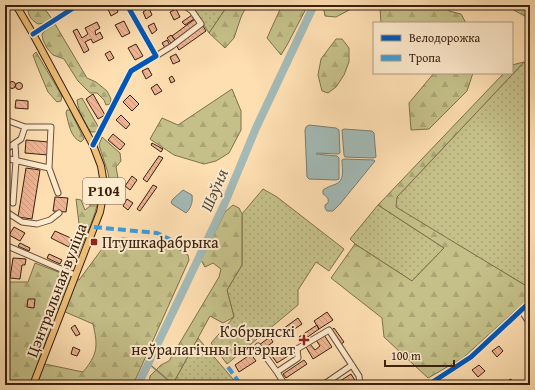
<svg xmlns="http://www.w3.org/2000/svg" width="535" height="390" viewBox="0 0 535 390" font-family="'Gentium Book Plus',serif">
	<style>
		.grass { fill: url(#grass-dots); stroke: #7e704c }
		.forest { fill: url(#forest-firs); stroke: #7e704c; fill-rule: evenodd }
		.water { fill: #a3bab6; stroke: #787d73 }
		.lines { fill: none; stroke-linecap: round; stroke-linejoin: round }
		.stream { stroke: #787d73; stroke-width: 1.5 }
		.river { stroke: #a3bab6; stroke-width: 8 }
		.building { fill: url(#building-back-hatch); stroke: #37210f }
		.minor-casing { stroke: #695038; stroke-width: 7 }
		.major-casing { stroke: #37210f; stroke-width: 8 }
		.minor { stroke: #feeacd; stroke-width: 5 }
		.major { stroke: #efc079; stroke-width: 6 }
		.quiet { stroke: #3e9bde; stroke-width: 4; stroke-dasharray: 8 4; stroke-linecap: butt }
		.cycleway-casing { stroke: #feeacd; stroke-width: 8 }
		.cycleway { stroke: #0057b8; stroke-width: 5 }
		.poi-dot { fill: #8f2418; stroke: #feeacd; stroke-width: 1.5 }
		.labels { text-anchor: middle; stroke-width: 4; stroke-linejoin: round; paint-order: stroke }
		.shield { fill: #feeacd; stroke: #735d48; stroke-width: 1 }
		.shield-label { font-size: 15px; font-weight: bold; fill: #37210f }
		.poi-label { font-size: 16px; fill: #37210f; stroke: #feeacd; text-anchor: start }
		.street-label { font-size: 16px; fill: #37210f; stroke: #feeacd }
		.water-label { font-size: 17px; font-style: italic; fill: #574f41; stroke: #feeacd }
	</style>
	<defs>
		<pattern id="grass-dots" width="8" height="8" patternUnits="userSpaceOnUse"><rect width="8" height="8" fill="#c5c089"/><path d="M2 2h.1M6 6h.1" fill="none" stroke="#aaa575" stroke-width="1.8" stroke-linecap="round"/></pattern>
		<pattern id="forest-firs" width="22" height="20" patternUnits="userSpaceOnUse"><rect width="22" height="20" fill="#c5c089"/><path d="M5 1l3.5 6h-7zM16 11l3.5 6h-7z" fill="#aaa575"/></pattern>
		<pattern id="building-back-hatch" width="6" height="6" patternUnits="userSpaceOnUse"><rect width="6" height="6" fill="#f0b492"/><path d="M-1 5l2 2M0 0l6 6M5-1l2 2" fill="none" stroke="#ce9a7d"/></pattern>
	</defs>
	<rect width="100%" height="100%" fill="#fedfb2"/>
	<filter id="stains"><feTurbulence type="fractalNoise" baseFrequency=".005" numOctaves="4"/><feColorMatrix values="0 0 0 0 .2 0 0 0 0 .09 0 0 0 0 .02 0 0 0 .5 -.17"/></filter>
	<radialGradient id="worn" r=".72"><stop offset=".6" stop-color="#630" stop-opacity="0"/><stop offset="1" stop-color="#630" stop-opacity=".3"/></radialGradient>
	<!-- grass -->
	<path class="grass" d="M191,5H228L209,33Z
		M524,62L530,70V285L528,287L395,207L397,197Z
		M263,189L277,197L344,249L329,271L316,262L298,290V305L227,364L211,343L234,317L227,290L242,265V214Z
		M378,205L444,248L412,281L355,244L350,239Z
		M198,338L238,385H181L175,380Z"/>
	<!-- forest -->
	<path class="forest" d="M28,5H42L52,19L45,23L38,24C30,19 27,14 28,5Z
		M228,5H247L241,17L234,38L225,48L209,33Z
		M282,5H308L287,45L281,55L267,38Z
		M323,5H364L353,8L336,17L325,16Z
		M375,5H449V11L461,14L466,23H381L380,8Z
		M499,5H530V19L512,9Z
		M55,24L87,78L96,82L107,91L111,99L110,104L106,105L104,100L97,93H90L78,81L64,59L53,55L47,48L43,40L42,34L46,30Z
		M336,39H342L349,48V62L344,75L336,87L328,93L322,91L318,75L321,59Z
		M36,52L62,96L61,101L57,102L48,92L37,66L33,55Z
		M524,62L397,197L396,207L528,287L530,285V297L463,358L428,378L384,337L382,318L331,278L355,244L412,281L444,248L378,205L504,73H512V65Z
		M434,73H473L467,91L429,129L411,130L409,103Z
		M232,89L241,111V130L229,153L216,161L204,164L174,155L150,139L162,118L178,125Z
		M82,98L99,128L95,132H91C85,123 78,111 77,100Z
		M67,110H70L84,139L81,142C70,137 69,124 66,113Z
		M102,137L120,153L121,161L116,167L118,178L114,183L109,179L108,173L99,145Z
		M94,183H97C106,199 80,249 73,265L69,269L65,267L80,232L76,199L81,200L85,210L90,206L91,188Z
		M233,205L239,208L242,214V265L227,290L234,317L223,323L210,316L175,380L181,385H149L150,376L161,365L169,361L219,277L221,269L213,263L205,267L201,260L225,212Z
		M122,238L160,241L182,251L188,255L189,260L133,385H5V262L8,263V282H28L35,263L79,280L102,249ZM56,308L93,324C98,346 98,354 83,372L40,363L49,329C50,322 49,317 50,310Z"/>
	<!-- water -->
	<path class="water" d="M309,125L336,128L339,130L340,153L338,154L317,153L316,154L337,156L339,158V179L336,180L309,179L307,177L305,130L306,127Z
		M344,129L372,131L374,133L376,157L373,158L345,157L344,155L342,130Z
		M344,159L374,160L375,161L340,204L333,211H327L325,208V205L328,203C329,198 327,197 323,194V190C327,187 331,186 336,184C345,180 342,170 342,160Z
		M183,190L192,195C193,202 191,208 186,213L172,204L171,202L173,199Z"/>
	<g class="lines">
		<!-- stream -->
		<path class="stream" d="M148,363L174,385"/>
		<!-- river -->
		<path class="river" d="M138,385L224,205L256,128L314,5"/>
	</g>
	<!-- building -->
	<path class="building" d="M115,5L118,12L111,16L108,9Z
		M166,5H174V6L168,9Z
		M149,8L152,15L146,19L143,12Z
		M176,9L180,17L174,20L170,12Z
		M192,15L194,19L185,25L182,22Z
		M195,19L198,23L175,40L172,36Z
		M124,21L130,33L122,37L115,25Z
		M97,22L100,28L95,31L96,35L100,32L103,38L93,43L91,39L85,42L89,50L84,53L73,31L77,29L82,38L88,34L85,28Z
		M154,23L157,30L152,34L148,26Z
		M203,26L206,31L179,50L176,45Z
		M171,35L175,40L171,43L167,38Z
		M167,40L170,45L165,48L162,43Z
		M136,44L143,56L135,60L128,48Z
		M110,51L114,58L109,61L105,54Z
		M176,54L180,61L173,64L170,57Z
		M148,68L152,75L146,79L142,71Z
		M172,76L175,81L171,83L169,78Z
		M8.5 85a3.5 3.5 0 1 1 7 0a3.5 3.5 0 1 1-7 0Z
		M15.5 86a3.5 3.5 0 1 1 7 0a3.5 3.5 0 1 1-7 0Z
		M157,84L162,91L155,95L151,88Z
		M93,94L105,115L98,119L86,99Z
		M130,95L139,104L132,111L123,102Z
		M16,100L28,101V109L15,108Z
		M121,115L130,124L126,129L116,120Z
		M113,134L125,144L120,150L108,140Z
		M26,140L49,142L48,155L25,153Z
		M152,143L163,149L161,152L151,145Z
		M159,156L163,158L147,182L143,179Z
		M26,168L40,170L32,219L18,217Z
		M132,176L137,180L130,190L125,186Z
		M153,185L157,187L140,211L137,209Z
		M55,197L68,198L66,212L53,211Z
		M127,199L133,203L128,210L123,206Z
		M14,227L25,233L20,241L9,235Z
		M55,231L73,239L69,247L51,238Z
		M20,243L30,248L29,251L18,246Z
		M49,254L62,260L60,264L47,258Z
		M13,258L26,259L25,265H22L20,279L10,278Z
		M28,299H35L34,308L27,307Z
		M327,312L333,320L319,329L314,321Z
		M298,318L302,324L284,336L280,331Z
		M75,325L80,334L76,336L71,328Z
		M317,325L319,329L302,341L299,337Z
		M334,328L344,342L340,345L331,331Z
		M277,332L279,335L275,338L273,335Z
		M324,335L332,347L313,359L306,347L310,344L315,350L320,346L316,340Z
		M270,337L273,342L262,350L259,345Z
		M499,346L503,351L497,357L492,351Z
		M73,347L80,350L77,356L71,354Z
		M283,349L288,356L277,363L272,356Z
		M251,354L256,361L239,372L235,365Z
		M304,360L307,364L286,378L283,374Z
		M479,365L485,371L478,377L472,370Z
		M351,374L356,382L352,385H334Z
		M511,379L514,385H507L505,382Z
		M481,380L483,385H474L473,384Z
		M251,381L254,385H247L246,384Z"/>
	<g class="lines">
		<defs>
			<path id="minor" d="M33,34L78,5
				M156,56L172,46L201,24L192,11L188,8
				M6,120L25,127
				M93,145L131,71L156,56L127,5
				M5,150L21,139L25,127H51L49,168L58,193
				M5,158L49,168
				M13,203L16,161L15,143
				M5,211L22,222L37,224L50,220L59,213
				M5,245L75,275
				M521,310L530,324
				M258,346L277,372
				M285,385L277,372L298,358L297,349L329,330L359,376L360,385
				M323,385L352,365
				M428,385L471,357L530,302"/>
			<path id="major" d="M16,5L33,34L93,145L101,166L104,184L103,196L100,212L33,385"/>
		</defs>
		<!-- minor casing -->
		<use href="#minor" class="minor-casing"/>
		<!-- major casing -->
		<use href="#major" class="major-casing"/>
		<!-- minor -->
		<use href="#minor" class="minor"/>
		<!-- major -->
		<use href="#major" class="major"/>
		<!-- quiet -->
		<path class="quiet" d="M184,5L188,8
			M94,227L157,233L180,244L188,249
			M228,367L241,385"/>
		<defs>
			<path id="cycleway" d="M33,34L78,5
				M93,145L131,71L156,56L127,5
				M428,385L471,357L530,302"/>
		</defs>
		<!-- cycleway casing -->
		<use href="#cycleway" class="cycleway-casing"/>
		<!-- cycleway -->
		<use href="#cycleway" class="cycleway"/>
	</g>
	<!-- markers -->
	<g class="poi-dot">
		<rect x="90" y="238" width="8" height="8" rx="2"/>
		<path d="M302 334h4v4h4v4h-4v4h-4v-4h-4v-4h4z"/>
	</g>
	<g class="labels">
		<!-- shield labels -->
		<rect class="shield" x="83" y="178" width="42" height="26" rx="3"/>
		<g class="shield-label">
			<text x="104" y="196">Р104</text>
		</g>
		<!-- poi labels -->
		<g class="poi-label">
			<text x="102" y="248">Птушкафабрыка</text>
			<text x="295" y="337" text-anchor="end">Кобрынскі<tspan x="295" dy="18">неўралагічны інтэрнат</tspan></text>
		</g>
		<!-- street labels -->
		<g class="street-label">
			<text transform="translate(56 290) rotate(-69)" y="6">Цэнтральная вуліца</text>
		</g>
		<!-- water labels -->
		<g class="water-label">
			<text transform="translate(214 190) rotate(-67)" y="6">Шэўня</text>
		</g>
	</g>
	<!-- margin -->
	<rect width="535" height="390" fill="none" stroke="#fedfb2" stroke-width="20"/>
	<rect x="6" y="6" width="523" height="378" fill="none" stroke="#37210f" stroke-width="2"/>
	<rect x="10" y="10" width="515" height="370" fill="none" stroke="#37210f"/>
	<!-- legend -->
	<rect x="373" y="22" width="140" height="52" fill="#feeacd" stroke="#ae9a81"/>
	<rect x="381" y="35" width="20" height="6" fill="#0057b8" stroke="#ae9a81"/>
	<text x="409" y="42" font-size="12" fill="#37210f">Велодорожка</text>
	<rect x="381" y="55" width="20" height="6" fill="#3e9bde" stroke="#ae9a81"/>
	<text x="409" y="62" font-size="12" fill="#37210f">Тропа</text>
	<!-- scale -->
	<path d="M385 360v6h69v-6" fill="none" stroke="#37210f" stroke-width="2"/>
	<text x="391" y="360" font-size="12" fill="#37210f" stroke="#feeacd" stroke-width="3" paint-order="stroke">100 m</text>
	<rect width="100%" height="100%" filter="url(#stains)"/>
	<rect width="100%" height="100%" fill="url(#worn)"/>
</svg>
